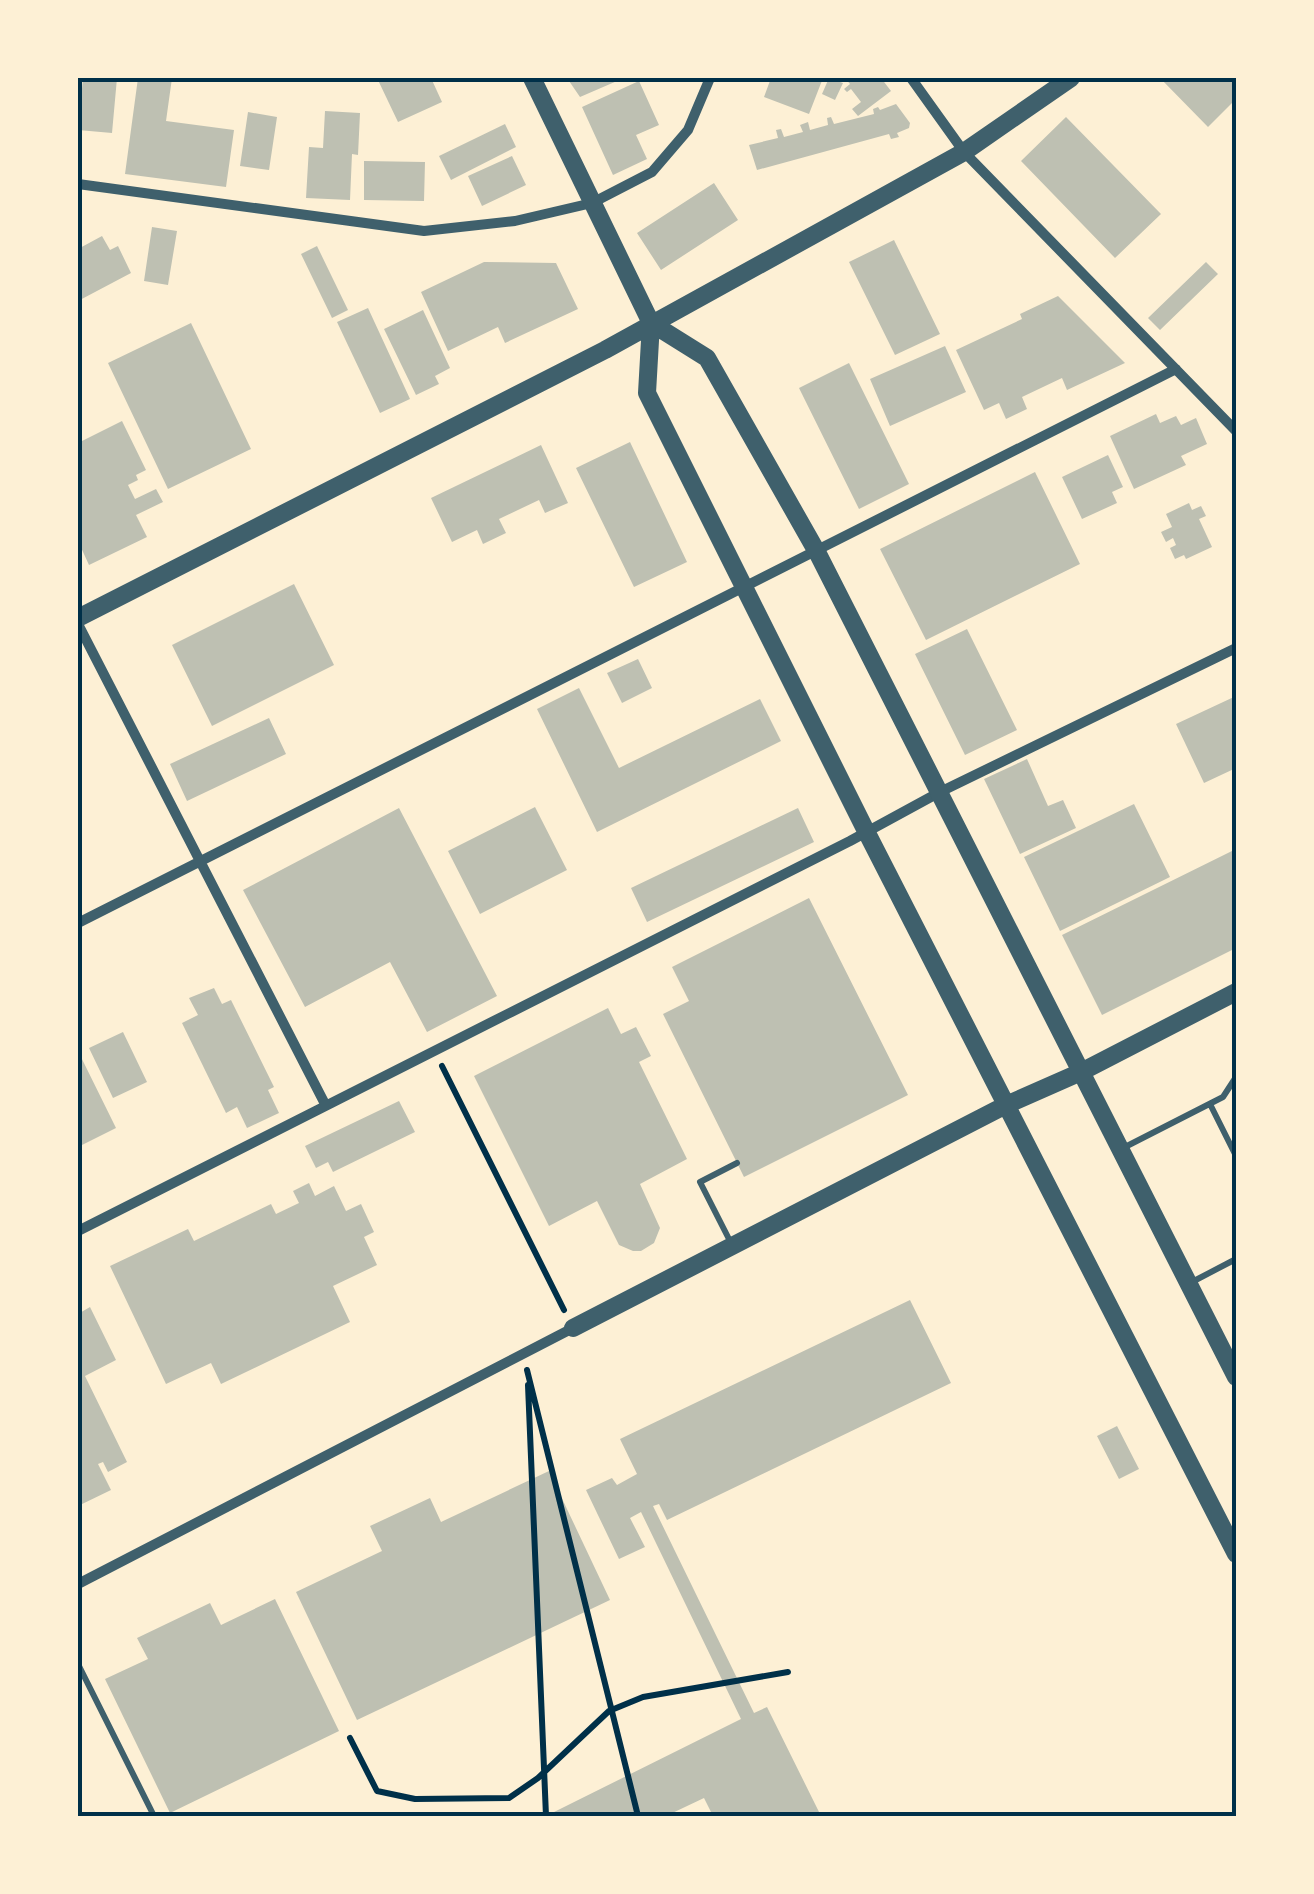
<svg xmlns="http://www.w3.org/2000/svg" width="1314" height="1894" viewBox="0 0 1314 1894" font-family="'Public Sans',sans-serif">
	<style>
		.building { fill: #bec0b2 }
		.lines { fill: none; stroke-linecap: round; stroke-linejoin: round }
		.path { stroke: #003049; stroke-width: 6 }
		.service { stroke: #3f606c; stroke-width: 6 }
		.minor { stroke: #3f606c; stroke-width: 10 }
		.tertiary { stroke: #3f606c; stroke-width: 18 }
		.neatline { fill: none; stroke: #003049; stroke-width: 4 }
	</style>
	<rect width="100%" height="100%" fill="#fdf0d5"/>
	<!-- building -->
	<path class="building" d="M83,78H117L112,133L78,130Z
		M138,78H172L166,121L234,130L226,187L125,174Z
		M377,78H431L442,102L398,122Z
		M567,78H624L580,97Z
		M771,78H823L809,114L764,97Z
		M829,78L843,83L835,100L822,94Z
		M845,78H881L891,91L858,116L852,109L861,102L851,89L847,92L844,89L850,84Z
		M1160,78H1236V99L1208,127Z
		M639,81L659,125L636,135L647,159L613,175L582,107Z
		M896,104L910,123L909,128L897,133L899,137L891,139L889,134L757,170L749,145L778,138L776,130L781,129L784,137L803,132L800,125L808,122L810,130L828,125L827,118L831,117L834,124L874,114L873,109L878,107L880,110Z
		M325,111L360,113L358,155L352,154L350,200L306,198L309,147L323,148Z
		M248,112L277,117L269,170L240,166Z
		M1066,117L1161,214L1115,258L1021,161Z
		M505,124L516,147L451,180L439,156Z
		M512,156L526,185L482,206L468,176Z
		M364,161L425,162L424,201L364,200Z
		M714,183L738,220L661,270L637,233Z
		M152,227L177,231L168,285L144,281Z
		M102,236L110,250L118,246L131,273L78,301V249Z
		M894,240L940,334L895,355L849,262Z
		M317,246L348,310L332,318L301,254Z
		M484,262L556,263L578,309L505,343L498,327L448,351L421,292Z
		M1206,262L1218,274L1160,330L1148,318Z
		M1058,296L1125,363L1067,390L1062,378L1022,397L1027,409L1006,419L999,403L984,410L956,350L1022,319L1020,314Z
		M368,308L410,399L380,413L337,322Z
		M423,310L450,368L435,376L439,384L416,395L384,329Z
		M191,323L251,449L168,489L108,363Z
		M945,346L966,392L890,426L870,379Z
		M849,363L909,484L859,509L799,388Z
		M1156,414L1160,423L1176,416L1181,425L1196,418L1207,444L1181,456L1186,465L1134,489L1110,436Z
		M122,421L146,470L136,475L138,480L128,485L135,499L156,489L163,502L136,515L147,537L89,565L78,541V443Z
		M630,442L687,562L634,587L576,468Z
		M541,445L568,503L545,513L539,500L499,519L506,533L483,544L477,530L452,542L431,498Z
		M1108,455L1123,487L1112,492L1117,503L1082,519L1062,477Z
		M1035,472L1080,564L926,640L880,549Z
		M1189,503L1192,510L1201,506L1206,516L1199,519L1212,547L1186,559L1184,555L1175,559L1170,548L1176,545L1173,538L1166,542L1161,532L1172,527L1166,514Z
		M294,584L334,665L212,726L172,645Z
		M967,629L1017,730L965,755L915,654Z
		M638,659L652,688L622,703L607,673Z
		M579,688L619,768L760,699L781,741L597,832L537,709Z
		M1236,696V768L1204,783L1176,724Z
		M269,718L286,754L187,801L170,764Z
		M1027,759L1048,806L1063,800L1076,828L1020,854L984,779Z
		M1134,804L1170,877L1060,931L1024,857Z
		M535,807L567,870L480,914L448,851Z
		M399,808L497,996L427,1032L390,962L305,1007L243,890Z
		M798,808L814,842L647,922L631,888Z
		M1236,849V948L1102,1015L1062,935Z
		M809,898L908,1095L744,1177L663,1014L689,1001L672,967Z
		M214,988L222,1004L231,1000L274,1087L268,1090L279,1113L247,1128L237,1107L226,1113L182,1023L198,1015L189,998Z
		M608,1008L621,1034L636,1027L651,1056L639,1062L687,1159L640,1184L660,1228L654,1243L641,1251H633L619,1245L597,1201L549,1226L474,1076Z
		M123,1032L147,1082L113,1098L89,1048Z
		M78,1051L116,1128L78,1147Z
		M399,1101L415,1132L333,1172L328,1162L316,1168L305,1146Z
		M309,1183L315,1196L334,1186L346,1211L361,1204L374,1232L364,1237L377,1265L333,1286L350,1322L221,1384L211,1363L166,1384L110,1266L188,1229L194,1241L271,1204L276,1214L299,1203L293,1191Z
		M910,1300L951,1383L667,1520L659,1504L653,1506L754,1713L767,1707L821,1816H713L704,1798L666,1816H546L741,1719L641,1512L630,1518L645,1547L619,1559L586,1490L612,1478L617,1485L637,1474L620,1439Z
		M90,1307L116,1360L85,1376L127,1462L108,1472L103,1462L98,1464L111,1490L78,1506V1314Z
		M1117,1426L1139,1469L1119,1479L1097,1436Z
		M549,1471L610,1600L357,1720L296,1592L382,1551L370,1526L430,1498L441,1522Z
		M275,1599L339,1731L170,1813L105,1679L148,1659L137,1638L210,1603L221,1625Z"/>
	<g class="lines">
		<!-- path -->
		<path class="path" d="M442,1066L564,1310
			M527,1370L638,1816
			M528,1385L546,1816
			M350,1738L377,1791L415,1799L509,1798L538,1778L609,1711L643,1697L788,1672"/>
		<!-- service -->
		<path class="service" d="M1210,1104L1236,1156
			M1123,1148L1223,1097L1236,1077
			M732,1245L700,1182L737,1163
			M1190,1283L1236,1259
			M78,1664L154,1816"/>
		<!-- minor -->
		<path class="minor" d="M911,78L964,152L1236,431
			M78,184L424,231L515,221L592,203L652,172L688,130L710,78
			M78,624L325,1104
			M78,923L1176,369
			M78,1231L850,841L940,792L1236,648
			M78,1584L573,1328"/>
		<!-- tertiary -->
		<path class="tertiary" d="M532,78L651,323L647,393L867,833L1236,1554
			M651,323L707,358L817,552L1236,1377
			M78,618L605,350L964,152L1071,78
			M573,1328L1006,1105L1081,1072L1236,992"/>
	</g>
	<!-- border -->
	<rect width="1314" height="1894" fill="none" stroke="#fdf0d5" stroke-width="160"/>
	<rect x="80" y="80" width="1154" height="1734" class="neatline"/>
</svg>
